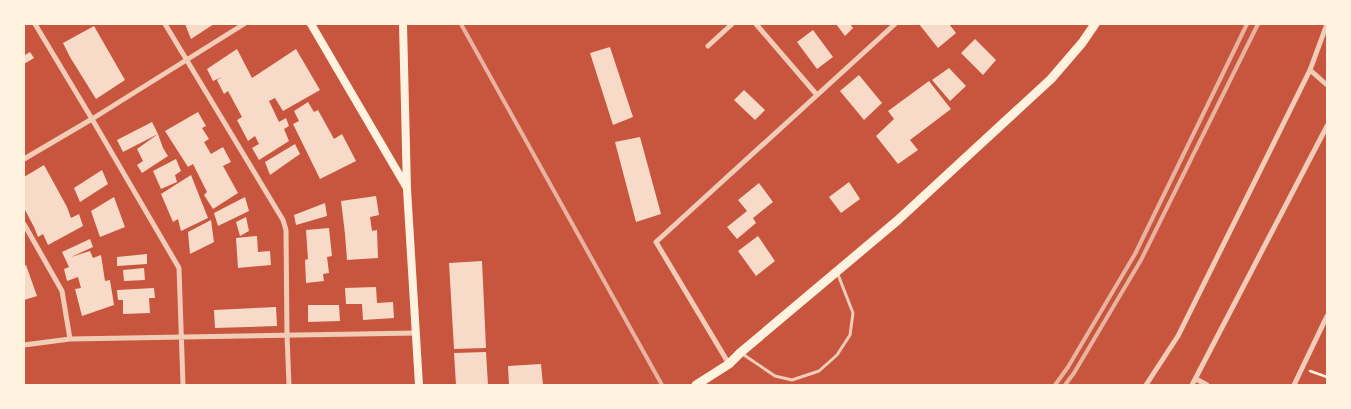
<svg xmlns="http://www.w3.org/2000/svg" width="1351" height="409" viewBox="0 0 1351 409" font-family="'Fira Sans',sans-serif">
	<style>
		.building { fill: #f7dbc8 }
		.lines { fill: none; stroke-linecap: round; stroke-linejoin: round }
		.path { stroke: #fff3e0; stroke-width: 2.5 }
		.service { stroke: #f1ccb7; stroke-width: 3 }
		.minor { stroke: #f1ccb7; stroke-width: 5 }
		.secondary { stroke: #fff3e0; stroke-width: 8 }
		.primary { stroke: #fff3e0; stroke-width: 9 }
		.rail { stroke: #e9b49f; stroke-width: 4 }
	</style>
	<rect width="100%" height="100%" fill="#c8553d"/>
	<!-- building -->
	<path class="building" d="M185,24H214L191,39Z
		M836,24H850L853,28L845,36Z
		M919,24H949L956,33L938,48Z
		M94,26L125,80L96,99L70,57L63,43Z
		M813,30L833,57L817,69L797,42Z
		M975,39L996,60L983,75L961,53Z
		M610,47L633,117L613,125L590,53Z
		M237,49L252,78L296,49L320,90L283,111L275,98L269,101L279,122L286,118L289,126L284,129L289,141L259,160L252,148L259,144L255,136L248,141L237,120L242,117L228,91L224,94L217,80L222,77L213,81L207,69Z
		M24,52L25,55L30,52L34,58L24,64Z
		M949,68L966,86L950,101L932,80Z
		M859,75L882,103L864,120L840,91Z
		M929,81L951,109L910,140L918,150L898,164L876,136L894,119L888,111Z
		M744,90L765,110L755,120L734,100Z
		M308,102L314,112L318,110L334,139L342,134L356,161L320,179L293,124L299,121L294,111Z
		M198,112L206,126L202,128L209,139L204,142L211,154L223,147L231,162L223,166L238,193L213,209L204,195L207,192L193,164L188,167L165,131Z
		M152,122L158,134L123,152L117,140Z
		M158,134L163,148L168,156L142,173L137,165L143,161L137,149Z
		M640,137L661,214L636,222L615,142Z
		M295,144L300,154L270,175L265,162Z
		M176,159L181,171L175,175L177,182L161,189L153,171Z
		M44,165L67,207L71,218L79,214L83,226L48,245L43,234L38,237L34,227L24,208V177Z
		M102,170L108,184L80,202L74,188Z
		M191,175L208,218L181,231L178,219L173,222L161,194Z
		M849,182L860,199L841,213L829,197Z
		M759,183L773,202L753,218L756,223L737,239L727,227L747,211L738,200Z
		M376,196L379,215L370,217L372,231L377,230L378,258L347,260L345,234L341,201Z
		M114,197L125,227L100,237L91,211Z
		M245,197L249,211L218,226L214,213Z
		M325,203L327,216L296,225L294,215Z
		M246,217L249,231L240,236L236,222Z
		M211,220L214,242L190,254L188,232Z
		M329,228L332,256L327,257L329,273L323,274L324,281L306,283L305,260L308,259L306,230Z
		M257,236L258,252L270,251L271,265L238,268L236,238Z
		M758,236L775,261L756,276L738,251Z
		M90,239L93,247L71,257L90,251L93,258L101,255L105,281L110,280L114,305L82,316L75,289L81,288L78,277L67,281L64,269L69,267L62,252Z
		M147,254V264L117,266V257Z
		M482,261L486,348L454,349L449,263Z
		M26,265L37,296L24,300V266Z
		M144,268L145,280L124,281L123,270Z
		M376,287L377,303L393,302L394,318L363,320L362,304H346L345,288Z
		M154,288L155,298H149L150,313L123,314V300H118L117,290Z
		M308,305H339L340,321L308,322Z
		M276,307L277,326L215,328L214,310Z
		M486,352L488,385H456L454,353Z
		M541,364L543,385H509L508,366Z"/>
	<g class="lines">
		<!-- path -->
		<path class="path" d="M1310,371L1327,377"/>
		<!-- service -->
		<path class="service" d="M741,353L775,376L792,380L819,371L837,355L850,335L853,313L837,272"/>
		<!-- minor -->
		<path class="minor" d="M35,24L92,119L179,268L183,385
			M165,24L283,220L286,230L287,335L289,385
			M756,24L817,95
			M708,46L732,24
			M1310,70L1327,85
			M24,159L92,119L244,24
			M24,224L62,291L70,339
			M24,345L70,339L416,333
			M729,364L656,242L895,24
			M1196,379L1207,385
			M1146,385L1178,336L1310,70L1327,24
			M1192,385L1327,126
			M1294,385L1327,316"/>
		<!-- secondary -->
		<path class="secondary" d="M311,24L407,188
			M403,24L407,189L419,385"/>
		<!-- primary -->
		<path class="primary" d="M696,385L729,364L740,353L898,220L1051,79L1082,43L1095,24"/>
		<!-- rail -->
		<path class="rail" d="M461,24L662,385
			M1055,385L1068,367L1135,254L1247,24
			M1065,385L1074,373L1141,260L1258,24"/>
	</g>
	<!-- border -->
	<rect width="1351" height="409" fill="none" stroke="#fff3e0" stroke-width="50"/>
</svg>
